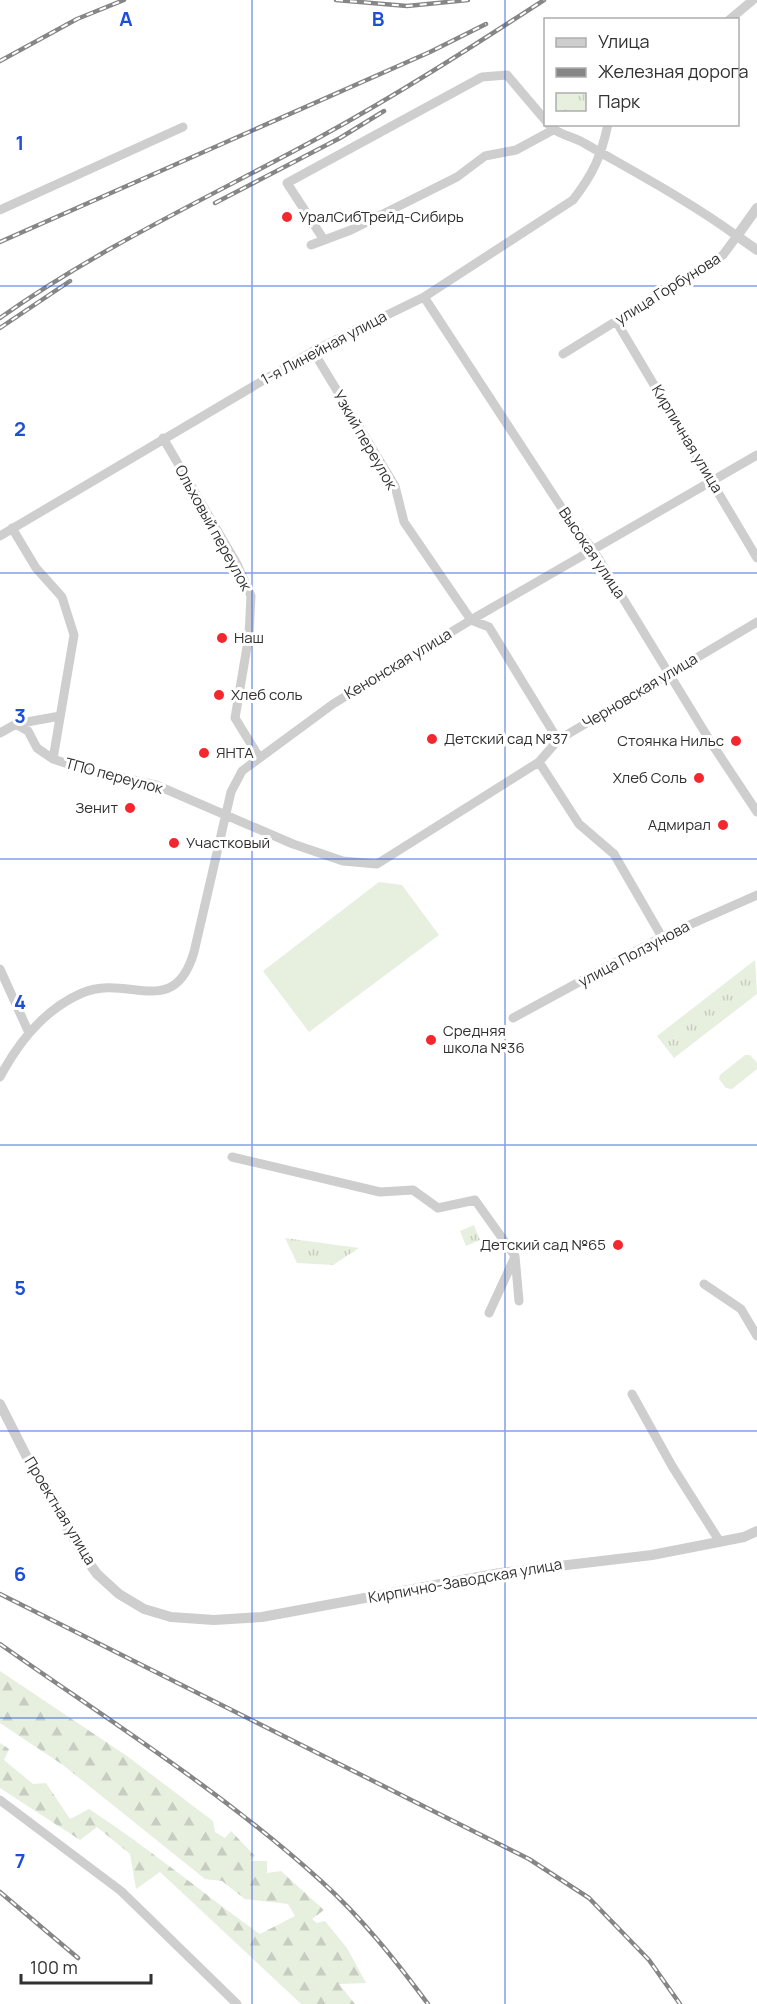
<svg xmlns="http://www.w3.org/2000/svg" width="757" height="2004" viewBox="0 0 757 2004" font-family="Manrope,sans-serif">
	<style>
		.grass { fill: #e7efdf }
		.forest { fill: url(#forest-firs) }
		.park { fill: url(#park-tufts) }
		.lines { fill: none; stroke-linecap: round; stroke-linejoin: round }
		.minor { stroke: #cecece; stroke-width: 9 }
		.tertiary { stroke: #cecece; stroke-width: 10 }
		.rail-casing { stroke: #868686; stroke-width: 4.5 }
		.rail { stroke: #fff; stroke-width: 2; stroke-dasharray: 7; stroke-linecap: butt }
		.grid { fill: none; stroke: #1d4ed8; stroke-width: 1.5; stroke-opacity: 0.55 }
		.poi-dot { fill: #f5272e; stroke: #fff; stroke-width: 2 }
		.labels { text-anchor: middle; stroke-width: 6; stroke-linejoin: round; paint-order: stroke }
		.poi-label { font-size: 15px; fill: #313131; stroke: #fff; text-anchor: start }
		.street-label { font-size: 15px; fill: #313131; stroke: #fff }
		.grid-label { font-size: 20px; text-anchor: middle; font-weight: bold; fill: #1d4ed8; stroke: #fff; stroke-width: 6; stroke-linejoin: round; paint-order: stroke }
	</style>
	<defs>
		<pattern id="forest-firs" width="22" height="20" patternUnits="userSpaceOnUse" patternTransform="scale(1.5)"><rect width="22" height="20" fill="#e7efdf"/><path d="M5 1l3.5 6h-7zM16 11l3.5 6h-7z" fill="#c7cdc0"/></pattern>
		<pattern id="park-tufts" width="24" height="20" patternUnits="userSpaceOnUse" patternTransform="scale(1.5)"><rect width="24" height="20" fill="#e7efdf"/><path d="M3 7l-1-3M5 7V3M7 7l1-3M15 17l-1-3M17 17v-4M19 17l1-3" fill="none" stroke="#c7cdc0"/></pattern>
	</defs>
	<rect width="100%" height="100%" fill="#fff"/>
	<!-- grass -->
	<path class="grass" d="M379,882L402,885L439,935L309,1032L263,971Z
		M745,1055H750L757,1063V1069L732,1089L726,1088L719,1079L720,1075Z"/>
	<!-- forest -->
	<path class="forest" d="M0,1671L127,1756L213,1821L215,1832L225,1838L231,1831L255,1856L250,1861H267V1873L281,1871L324,1910L312,1919L317,1923L325,1921L347,1948L366,1983L339,1984L355,2004H301L160,1872L136,1889L130,1854L97,1827L80,1840L0,1788V1743L9,1749L4,1760L33,1784L46,1783L70,1819L89,1809C149,1848 202,1893 260,1934L295,1916L288,1904L245,1899L222,1881L205,1879L63,1765L0,1723Z"/>
	<!-- park -->
	<path class="park" d="M755,960L757,994L674,1058L657,1036Z
		M474,1225L480,1240L466,1246L460,1231Z
		M285,1238L359,1248L333,1265L297,1263Z"/>
	<g class="lines">
		<!-- minor -->
		<path class="minor" d="M729,20L753,0
			M548,124C557,135 573,136 584,143C636,173 689,201 737,236L723,255L563,354
			M0,210L183,127
			M324,240L287,183L482,77L507,75L546,121
			M311,245L351,230L457,177L485,156L516,150L553,130
			M424,297L569,519L594,551L712,744L757,812
			M616,321L757,558
			M313,351L395,486L404,522L471,620L489,627L558,740
			M163,438L237,564L251,596L249,635L235,718L259,757
			M12,528L36,568L62,597L74,635L53,759L83,769L156,785L293,844L343,861L377,864L539,762L558,740L757,622
			M0,536L313,351L424,297L573,200C593,174 601,157 608,124
			M16,724L28,731L37,748L53,759
			M0,733L16,724L60,716
			M539,762L579,824L614,854L662,937
			M0,969L29,1033
			M513,1018L662,937L757,895
			M0,1077C18,1043 45,1009 82,993C128,973 174,1021 194,952L231,792L242,771L333,704L471,620L757,455
			M232,1157L380,1192L413,1190L438,1208L475,1200L515,1256L519,1301
			M704,1284L741,1309L757,1336
			M489,1313L514,1259
			M632,1394L672,1466L720,1542
			M0,1800L121,1891L237,2004"/>
		<!-- tertiary -->
		<path class="tertiary" d="M757,208L737,236L757,250
			M0,1404L36,1475L82,1553L97,1574L119,1594L144,1609L171,1617L214,1620L262,1617L500,1573L652,1555L744,1537L757,1531"/>
		<defs>
			<path id="rail" d="M336,0L407,6L468,0
				M0,61L77,19L124,0
				M215,203L340,138L384,111
				M0,242L430,52L486,24
				M0,318C100,247 212,196 320,137C397,95 470,48 544,0
				M0,328L70,281
				M0,1594L529,1859L589,1898L649,1960L680,2004
				M0,1644C108,1720 223,1792 321,1881C362,1918 396,1961 428,2004
				M0,1892L78,1958"/>
		</defs>
		<!-- rail casing -->
		<use href="#rail" class="rail-casing"/>
		<!-- rail -->
		<use href="#rail" class="rail"/>
	</g>
	<!-- grid -->
	<path class="grid" d="M252,0V2004M505,0V2004M0,286H757M0,573H757M0,859H757M0,1145H757M0,1431H757M0,1718H757"/>
	<!-- markers -->
	<g class="poi-dot">
		<circle cx="287" cy="217" r="6"/>
		<circle cx="222" cy="638" r="6"/>
		<circle cx="219" cy="695" r="6"/>
		<circle cx="432" cy="739" r="6"/>
		<circle cx="736" cy="741" r="6"/>
		<circle cx="204" cy="753" r="6"/>
		<circle cx="699" cy="778" r="6"/>
		<circle cx="130" cy="808" r="6"/>
		<circle cx="723" cy="825" r="6"/>
		<circle cx="174" cy="843" r="6"/>
		<circle cx="431" cy="1040" r="6"/>
		<circle cx="618" cy="1245" r="6"/>
	</g>
	<g class="labels">
		<!-- poi labels -->
		<g class="poi-label">
			<text x="299" y="222">УралСибТрейд-Сибирь</text>
			<text x="234" y="643">Наш</text>
			<text x="231" y="700">Хлеб соль</text>
			<text x="444" y="744">Детский сад №37</text>
			<text x="724" y="746" text-anchor="end">Стоянка Нильс</text>
			<text x="216" y="758">ЯНТА</text>
			<text x="687" y="783" text-anchor="end">Хлеб Соль</text>
			<text x="118" y="813" text-anchor="end">Зенит</text>
			<text x="711" y="830" text-anchor="end">Адмирал</text>
			<text x="186" y="848">Участковый</text>
			<text x="443" y="1036">Средняя<tspan x="443" dy="17">школа №36</tspan></text>
			<text x="606" y="1250" text-anchor="end">Детский сад №65</text>
		</g>
		<!-- street labels -->
		<g class="street-label">
			<text transform="translate(668 289) rotate(-32)" y="5">улица Горбунова</text>
			<text transform="translate(324 348) rotate(-28)" y="5">1-я Линейная улица</text>
			<text transform="translate(687 439) rotate(59)" y="5">Кирпичная улица</text>
			<text transform="translate(365 440) rotate(60)" y="5">Узкий переулок</text>
			<text transform="translate(213 528) rotate(61)" y="5">Ольховый переулок</text>
			<text transform="translate(592 553) rotate(56)" y="5">Высокая улица</text>
			<text transform="translate(398 664) rotate(-31)" y="5">Кенонская улица</text>
			<text transform="translate(640 691) rotate(-31)" y="5">Черновская улица</text>
			<text transform="translate(114 776) rotate(15)" y="5">ТПО переулок</text>
			<text transform="translate(634 954) rotate(-28)" y="5">улица Ползунова</text>
			<text transform="translate(60 1511) rotate(59)" y="5">Проектная улица</text>
			<text transform="translate(465 1581) rotate(-10)" y="5">Кирпично-Заводская улица</text>
		</g>
	</g>
	<g class="grid-label">
		<text x="126" y="26">A</text>
		<text x="378" y="26">B</text>
		<text x="20" y="150">1</text>
		<text x="20" y="436">2</text>
		<text x="20" y="723">3</text>
		<text x="20" y="1009">4</text>
		<text x="20" y="1295">5</text>
		<text x="20" y="1581">6</text>
		<text x="20" y="1868">7</text>
	</g>
	<!-- legend -->
	<rect x="544" y="18" width="195" height="108" fill="#ffffff" stroke="#adadad" stroke-width="1.5"/>
	<rect x="556" y="38" width="30" height="9" fill="#cecece" stroke="#adadad" stroke-width="1.5"/>
	<text x="598" y="48" font-size="18" fill="#313131">Улица</text>
	<rect x="556" y="68" width="30" height="9" fill="#868686" stroke="#adadad" stroke-width="1.5"/>
	<text x="598" y="78" font-size="18" fill="#313131">Железная дорога</text>
	<rect x="556" y="93" width="30" height="18" fill="url(#park-tufts)" stroke="#adadad" stroke-width="1.5"/>
	<text x="598" y="108" font-size="18" fill="#313131">Парк</text>
	<!-- scale -->
	<path d="M21 1974v9h130v-9" fill="none" stroke="#313131" stroke-width="3"/>
	<text x="30" y="1974" font-size="18" fill="#313131" stroke="#ffffff" stroke-width="4.5" paint-order="stroke">100 m</text>
</svg>
